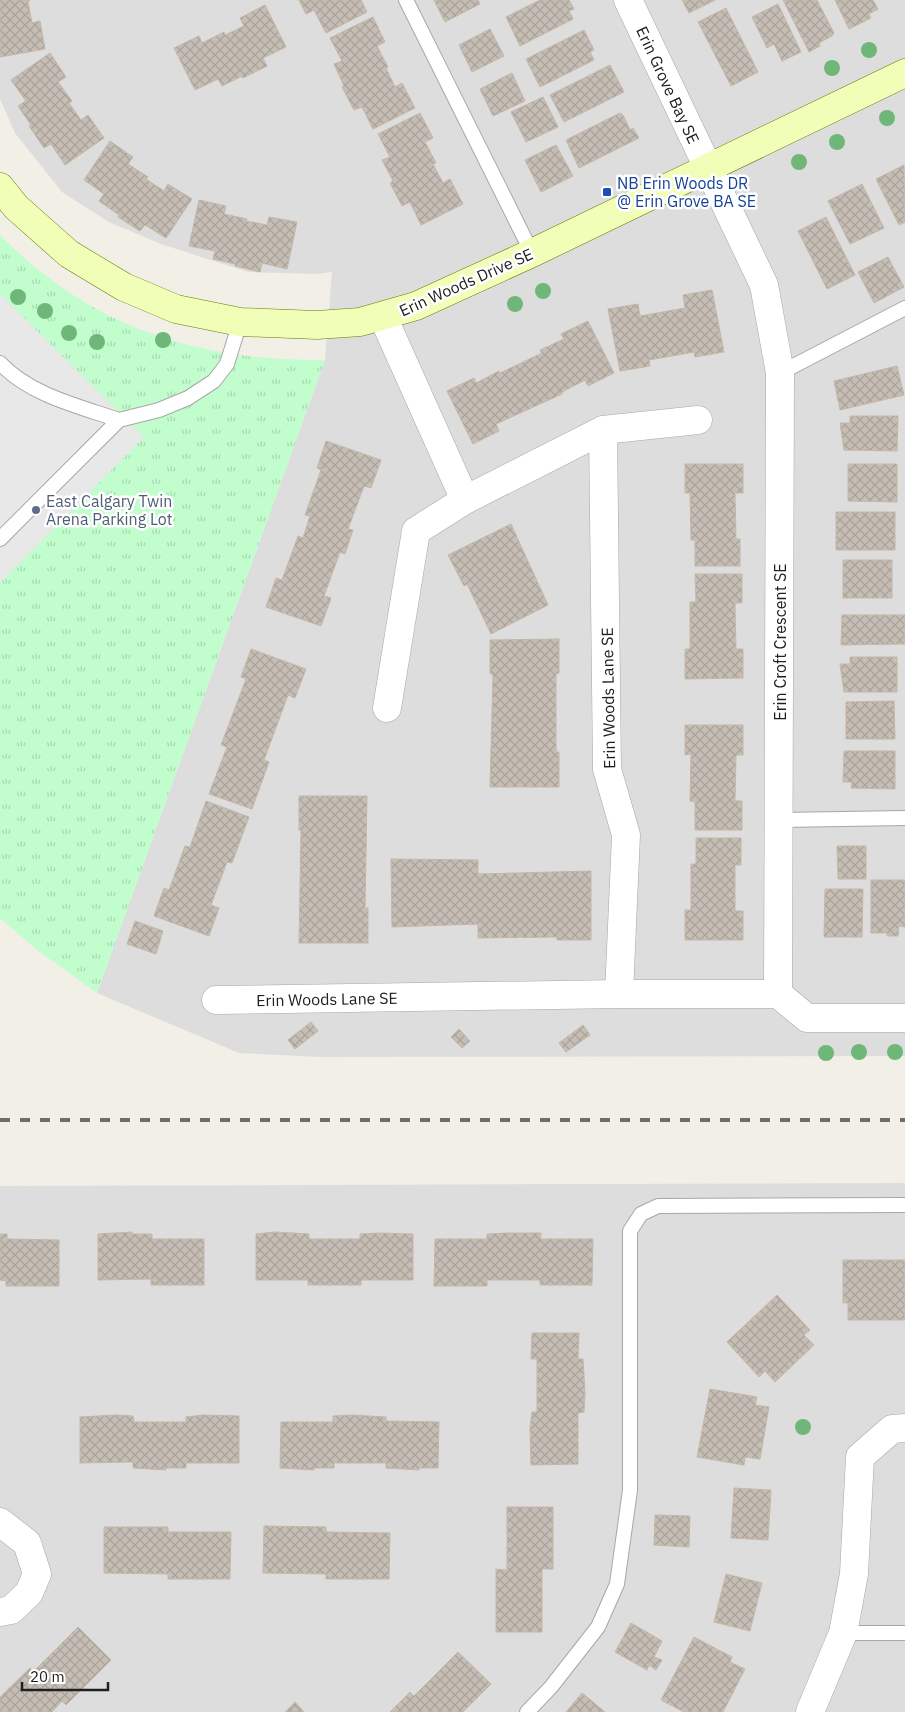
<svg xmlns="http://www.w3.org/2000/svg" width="905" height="1712" viewBox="0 0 905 1712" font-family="'IBM Plex Sans',sans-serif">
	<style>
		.residential { fill: #dedddd }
		.park { fill: url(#park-tufts) }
		.parking { fill: #e8e8e8 }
		.building { fill: url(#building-cross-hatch); stroke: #c4b7a7 }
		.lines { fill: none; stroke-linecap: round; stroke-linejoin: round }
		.lane-casing { stroke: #a7a7a7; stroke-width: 16 }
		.street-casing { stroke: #a7a7a7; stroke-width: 29 }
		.secondary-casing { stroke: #607e00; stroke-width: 29 }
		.lane { stroke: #fff; stroke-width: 14 }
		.street { stroke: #fff; stroke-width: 28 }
		.secondary { stroke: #f1feb7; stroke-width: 28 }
		.rail { stroke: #6e6e6e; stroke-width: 4; stroke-dasharray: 10 10; stroke-linecap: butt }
		.tree { fill: #6fb679 }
		.transit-dot { fill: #1a4fb4; stroke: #fff; stroke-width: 2 }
		.service-dot { fill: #5c6f8a; stroke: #fff; stroke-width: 2 }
		.labels { text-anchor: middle; stroke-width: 5; stroke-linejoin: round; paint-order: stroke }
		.street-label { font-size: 16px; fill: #202020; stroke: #fff }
		.transit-label { font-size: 16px; fill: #164399; stroke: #fff; text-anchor: start }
		.service-label { font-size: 16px; fill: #4e5e75; stroke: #fff; text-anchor: start }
	</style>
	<defs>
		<pattern id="park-tufts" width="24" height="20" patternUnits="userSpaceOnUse" patternTransform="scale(1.25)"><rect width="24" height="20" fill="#c1fdcd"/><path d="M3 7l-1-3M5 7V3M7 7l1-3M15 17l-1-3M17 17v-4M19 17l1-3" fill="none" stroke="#a6d9b0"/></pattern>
		<pattern id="building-cross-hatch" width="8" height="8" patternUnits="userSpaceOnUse" patternTransform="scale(1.25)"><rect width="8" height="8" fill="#c6beb5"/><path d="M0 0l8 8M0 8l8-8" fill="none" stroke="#aaa39b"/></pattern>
	</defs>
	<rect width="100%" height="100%" fill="#f1efe6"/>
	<!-- residential -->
	<path class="residential" d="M0,0H905V1056L319,1057L239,1053L97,993L325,360L332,272L316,274L248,272L161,244L109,222L62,192L15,133L0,99Z
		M905,1183V1712H0V1186Z"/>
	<!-- park -->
	<path class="park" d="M0,235C92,328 196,361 325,360L97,993L37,950L0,918Z"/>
	<!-- parking -->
	<path class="parking" d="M0,294L144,437L0,583Z"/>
	<!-- building -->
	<path class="building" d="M0,0H30L28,2L32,23L40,21L45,49L0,57Z
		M299,0H361L367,12L326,33L314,10L306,14Z
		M434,0H478L480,4L445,22Z
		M540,0H569L574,9L569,11L573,19L520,46L506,17Z
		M682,0H715L689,13Z
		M783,0H817L834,33L832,36L819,43L820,46L809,52Z
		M835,0H873L878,9L869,14L871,18L849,29Z
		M778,4L801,52L782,61L774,44L767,48L752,17Z
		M265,5L286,47L263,58L267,66L243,78L242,76L222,86L218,79L195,90L174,48L199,36L202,43L224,32L225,35L244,26L240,18Z
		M726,8L758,72L731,86L698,22Z
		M373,17L385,42L377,46L388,67L386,68L395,87L402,83L415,108L373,129L362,107L354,110L342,87L344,86L334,64L342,61L330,38Z
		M490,29L504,56L472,72L459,45Z
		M584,30L594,50L590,52L594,60L540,87L526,59Z
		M50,53L66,77L58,82L72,101L69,103L81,120L88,115L104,138L65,165L51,144L44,148L29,126L31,125L18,106L26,101L11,80Z
		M610,65L624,92L564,122L550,95Z
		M512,73L525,101L493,116L480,89Z
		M543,97L558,127L526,142L511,112Z
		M420,113L433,138L425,142L436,163L433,164L443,183L450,179L463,204L421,225L410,202L402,206L390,183L393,181L382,160L390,157L378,134Z
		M620,113L623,115L630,130L633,128L639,138L579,168L566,140Z
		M110,141L133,157L128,164L148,177L146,179L164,191L168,184L192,199L166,238L145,225L140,231L118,217L119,215L99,201L104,194L84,180Z
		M556,145L573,176L541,192L525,160Z
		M904,165L905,222L899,225L876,179Z
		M862,184L884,228L850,244L828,201Z
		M199,200L226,206L224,214L247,219L246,221L267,225L269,217L297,222L287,269L262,263L260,272L235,266V264L213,259L215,251L189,246Z
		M826,217L855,275L827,289L798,231Z
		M888,257L904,287L874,303L858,272Z
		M712,290L724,352L695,357L694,352L649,360L650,366L620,371L608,309L638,304L640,316L685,308L683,295Z
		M588,321L614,373L588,386L585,380L562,392V394L496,424L499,431L473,444L447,391L474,378L476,383L499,371L500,373L542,353L540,350L564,339L561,334Z
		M897,366L904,395L840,410L834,381Z
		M850,416H898L897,451L844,450L840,423H850Z
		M326,441L381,460L371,488L364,486L348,529L353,530L345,554L340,552L324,596L331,598L321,626L266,607L276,578L282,580L298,536L303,538L310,516L305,515L321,470L317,468Z
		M685,464H743V493H735L736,539H740V566H695V540H691L690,493H685Z
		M848,464H897V502L848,501Z
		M836,512H895V550H836Z
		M511,524L548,605L491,634L467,584L464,586L448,555Z
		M843,560H892V598H843Z
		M695,574H742V603H735L736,649H743V678L685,679V649H690V602H696Z
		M842,615H905V644L841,645Z
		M559,639V673L556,674V752H559V787H490L493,674H490V640Z
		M251,649L306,669L295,698L288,695L264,760L269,762L252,809L209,794L227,747L221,745L246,679L241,677Z
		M850,657H897V692H844L840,664H850Z
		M894,701L895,739H846V702Z
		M685,725H743V755H736L735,801H742V830H695V802L690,801L691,754L685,755Z
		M844,751H895V789L851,788L852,782H843Z
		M299,796H367L365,908H368V943H299L301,830H299Z
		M206,801L249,817L232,863L227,862L211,905L219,908L209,936L154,916L164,888L169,890L185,846L190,847Z
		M696,838H741V865H735V911H743V940H685V910H691V864H696Z
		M837,846H866V879H838Z
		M391,859L478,860V874L591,871V940H557V937L478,938V924L392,927Z
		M871,880H905V927L899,926L898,936H887V933H871Z
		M825,889H863L862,937H824Z
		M135,921L163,931L156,954L127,944Z
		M311,1022L318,1031L295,1049L288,1040Z
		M583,1025L590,1035L566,1052L559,1043Z
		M459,1029L470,1041L462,1048L451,1037Z
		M132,1232V1234H152V1239H204V1285H151V1279L98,1280V1234Z
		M275,1232L309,1234V1239H360V1234L380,1233L413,1234V1280H361V1285H308V1280H256V1234Z
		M507,1233H541L540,1239H593L592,1285H540V1280H487V1286H434L435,1239H487V1234Z
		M0,1234H7V1239L59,1240V1286H6V1281L0,1280Z
		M843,1260H905V1320H848V1303H843Z
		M777,1295L810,1330L804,1335L814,1345L775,1382L765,1371L759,1377L727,1342Z
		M532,1333H579L578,1359H583L585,1393L584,1412L578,1413V1464L531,1465L530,1428L532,1412H537V1359H531Z
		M710,1389L757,1397L755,1405L769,1407L760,1459L745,1457L744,1465L697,1457Z
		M116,1415L133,1416L134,1422H186V1417L203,1415L239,1416V1463H186V1468H166V1470L133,1468V1462L80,1463V1417Z
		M351,1415L386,1417V1421L439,1422L438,1468H419V1470L386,1468V1463H334V1468H314V1470L280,1468L281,1422H333V1416Z
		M734,1488L771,1490L768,1540L731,1538Z
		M507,1507H553V1569H542V1632H496V1569L507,1570Z
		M655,1515L690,1516L689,1547L654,1545Z
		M264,1526L326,1527V1532L390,1533L389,1579H326V1574L263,1573Z
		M104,1527H168V1532H231L230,1579H168V1574L104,1573Z
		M726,1574L762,1583L750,1631L714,1622Z
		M631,1623L662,1641L654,1657L662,1660L656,1670L649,1665L647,1670L615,1652Z
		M78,1627L111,1660L66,1705L62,1701L52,1712H0V1697L30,1668L33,1672Z
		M694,1637L732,1657L730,1662L745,1669L723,1712H684L661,1700Z
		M458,1652L491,1684L463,1712H390L410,1692L414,1696Z
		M582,1693L605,1712H566Z
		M295,1702L304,1712H285Z"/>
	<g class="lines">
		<defs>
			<path id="lane" d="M406,0L532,253
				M0,363C30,395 78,406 119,420
				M780,373L905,308
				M0,539L119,420L159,410L188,398L214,381L227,364L240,322
				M780,820L905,818
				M843,1633H905
				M527,1712L551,1687L598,1627L617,1584L630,1490V1231L641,1214L658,1206L905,1205"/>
			<path id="street" d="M628,0L764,285L780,373L778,994L807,1018H905
				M383,317L465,500
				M603,430L698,420
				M387,708L416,531L465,500L603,430L607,769L626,835L619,994
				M216,1000L619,994H778
				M0,1522L27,1543L37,1574L29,1593L11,1610L0,1612
				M810,1712L843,1633L854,1574L860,1457L892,1429L905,1428"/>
			<path id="secondary" d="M0,187L16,207L69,254L124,287L176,309L240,322L317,325L360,322L416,306L532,253L905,73"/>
		</defs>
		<!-- lane casing -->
		<use href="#lane" class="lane-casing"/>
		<!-- street casing -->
		<use href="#street" class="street-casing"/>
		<!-- secondary casing -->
		<use href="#secondary" class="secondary-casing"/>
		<!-- lane -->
		<use href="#lane" class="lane"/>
		<!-- street -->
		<use href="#street" class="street"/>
		<!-- secondary -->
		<use href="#secondary" class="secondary"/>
		<!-- rail -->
		<path class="rail" d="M0,1120H905"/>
	</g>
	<!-- trees -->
	<g class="tree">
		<circle cx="869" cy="50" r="8"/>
		<circle cx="832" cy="68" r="8"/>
		<circle cx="887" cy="118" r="8"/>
		<circle cx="837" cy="142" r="8"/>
		<circle cx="799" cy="162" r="8"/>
		<circle cx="543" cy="291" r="8"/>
		<circle cx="18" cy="297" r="8"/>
		<circle cx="515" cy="304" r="8"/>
		<circle cx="45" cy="311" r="8"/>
		<circle cx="69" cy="333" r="8"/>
		<circle cx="163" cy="340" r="8"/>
		<circle cx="97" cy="342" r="8"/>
		<circle cx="859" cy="1052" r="8"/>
		<circle cx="895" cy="1052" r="8"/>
		<circle cx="826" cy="1053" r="8"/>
		<circle cx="803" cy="1427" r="8"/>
	</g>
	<!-- markers -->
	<rect class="transit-dot" x="602" y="187" width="10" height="10" rx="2.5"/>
	<circle class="service-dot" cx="36" cy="510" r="5"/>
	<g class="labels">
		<!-- street labels -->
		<g class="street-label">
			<text transform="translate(668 85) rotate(65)" y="6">Erin Grove Bay SE</text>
			<text transform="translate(466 282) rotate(-24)" y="6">Erin Woods Drive SE</text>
			<text transform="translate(780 642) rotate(-90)" y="6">Erin Croft Crescent SE</text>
			<text transform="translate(608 698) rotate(-91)" y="6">Erin Woods Lane SE</text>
			<text transform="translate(327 999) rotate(-1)" y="6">Erin Woods Lane SE</text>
		</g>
		<!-- transit labels -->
		<g class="transit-label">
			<text x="617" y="189">NB Erin Woods DR<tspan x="617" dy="18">@ Erin Grove BA SE</tspan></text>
		</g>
		<!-- service labels -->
		<g class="service-label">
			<text x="46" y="507">East Calgary Twin<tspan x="46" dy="18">Arena Parking Lot</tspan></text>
		</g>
	</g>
	<!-- scale -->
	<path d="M22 1682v8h86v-8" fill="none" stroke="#202020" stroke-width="2.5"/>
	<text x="30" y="1682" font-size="15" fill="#202020" stroke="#ffffff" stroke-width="4" paint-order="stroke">20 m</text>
</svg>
